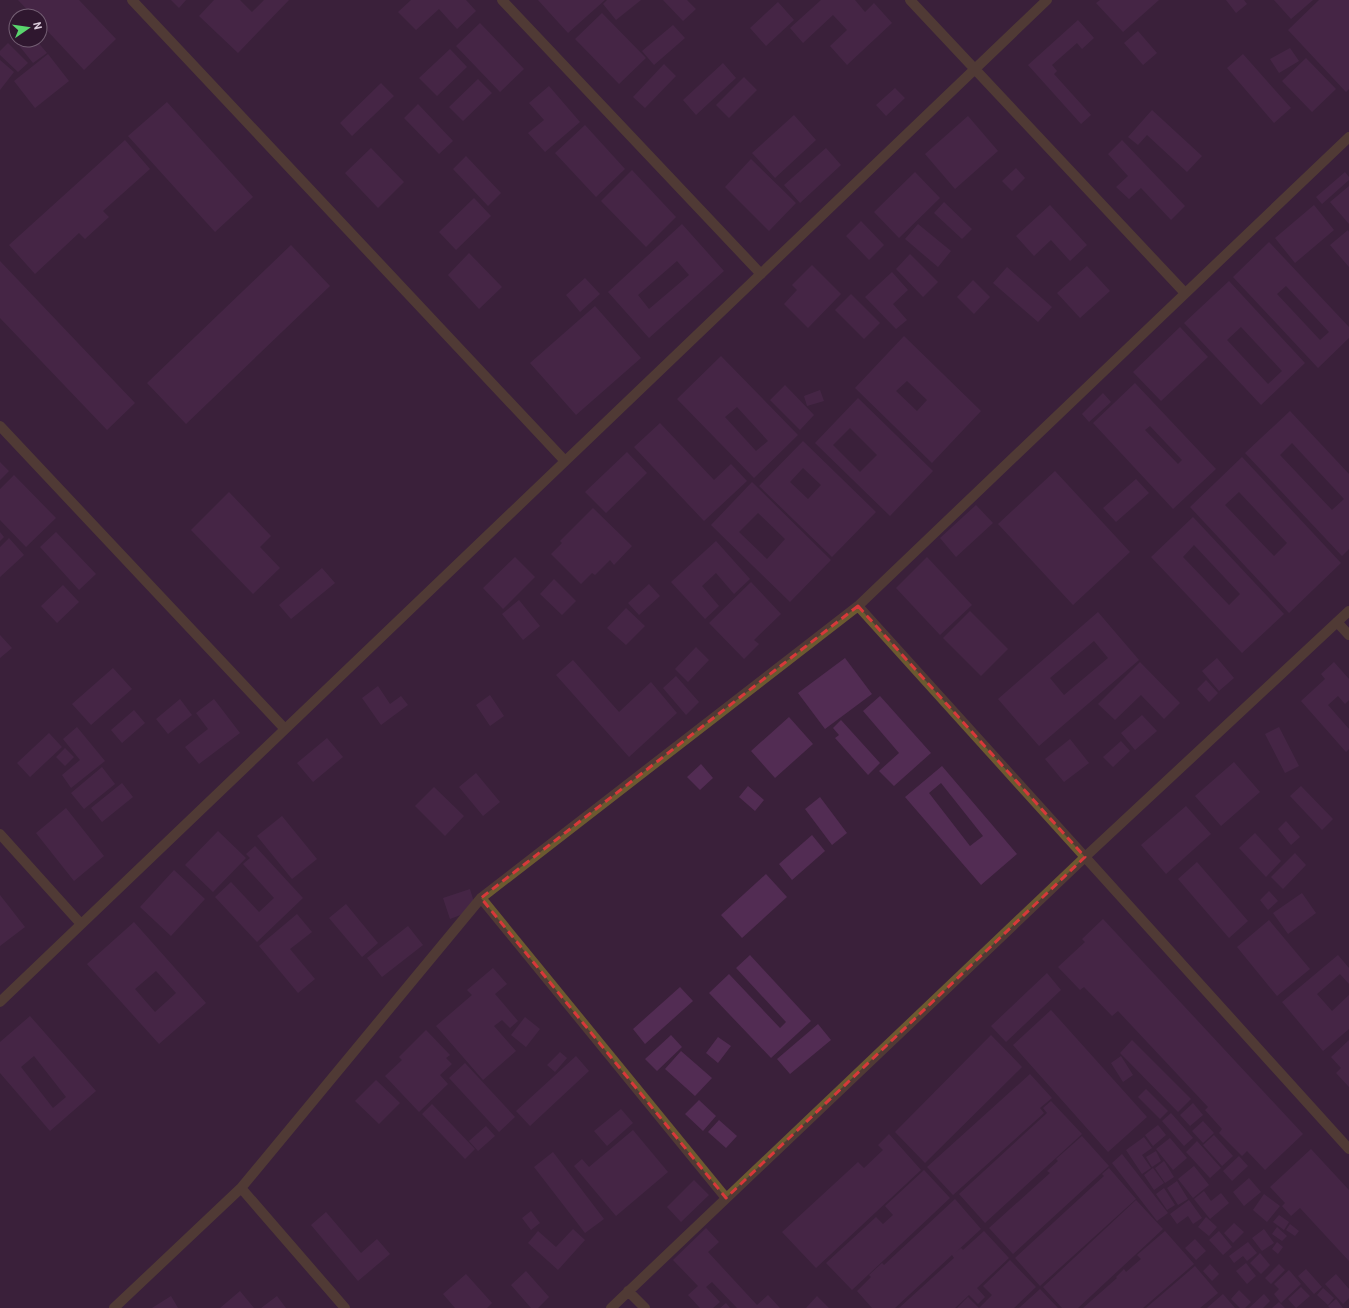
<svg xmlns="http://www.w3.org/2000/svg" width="1349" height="1308" viewBox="0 0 1349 1308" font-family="Barlow,sans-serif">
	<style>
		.building { fill: #522c53; fill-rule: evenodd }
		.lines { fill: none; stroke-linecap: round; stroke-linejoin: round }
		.street { stroke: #6b5a30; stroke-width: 10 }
		.marked { fill: none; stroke: #d7383a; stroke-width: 3; stroke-dasharray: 8 5; stroke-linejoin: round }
	</style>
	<rect width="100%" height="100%" fill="#3a203a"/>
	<!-- building -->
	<path class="building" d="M18,0H79L116,39L84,70L40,23V16H33Z
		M171,0H186L179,8Z
		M214,0H240L252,12L264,0H289L238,53L199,16Z
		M411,0H466L476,11L457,29L439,9L416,30L398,12Z
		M538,0H605L568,33Z
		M607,0H641L616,20L603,4Z
		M663,0H687L696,9L683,21Z
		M821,0H855L865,12L874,3L892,23L847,65L830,46L847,30L833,15L803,43L790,28Z
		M1100,0H1159L1123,32L1096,3Z
		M1226,0H1244L1247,4L1236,13Z
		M1274,0H1313L1291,19Z
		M1319,0H1349V89L1346,92L1288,30Z
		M778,2L794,20L766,46L750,28Z
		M602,13L646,58L619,84L575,39Z
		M1078,20L1094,38L1082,49L1077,43L1052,65L1057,71L1054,74L1091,115L1081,124L1028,65Z
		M480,23L524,69L500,92L456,46Z
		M673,25L685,38L654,65L642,51Z
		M1138,31L1157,53L1143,65L1124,43Z
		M21,40H36L47,53L33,63L17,43Z
		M8,43L28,63L18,72L0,55V51Z
		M1290,48L1299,61L1279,73L1270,59Z
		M450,49L467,67L437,96L419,78Z
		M48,54L69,81L35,108L14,81Z
		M1243,54L1291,108L1274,123L1227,68Z
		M1306,58L1336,89L1312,112L1282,81Z
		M0,60L14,72L0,90Z
		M723,63L736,78L696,115L683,100Z
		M664,64L676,76L645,108L633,97Z
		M744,77L757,90L729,118L716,105Z
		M478,79L492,93L463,121L449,107Z
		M381,83L394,96L352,136L340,123Z
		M549,86L580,122L545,152L528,133L544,120L529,103Z
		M895,88L905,98L886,116L876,105Z
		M167,102L253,197L215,232L128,136Z
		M418,104L453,141L439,154L404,118Z
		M1152,110L1202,156L1187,172L1147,135L1138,145L1128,137Z
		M794,115L816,140L775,178L752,153Z
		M968,116L998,151L955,189L925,154Z
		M585,125L625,169L596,197L555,153Z
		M125,140L150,169L103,211L109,217L85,239L79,233L35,274L9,245Z
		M1122,140L1185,206L1171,220L1141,188L1129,199L1116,187L1128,176L1108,154Z
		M371,148L404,182L378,208L345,173Z
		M826,148L841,165L800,203L784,185Z
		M466,156L501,193L488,206L453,169Z
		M751,159L796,203L769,231L725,187Z
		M1016,168L1025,178L1012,191L1002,181Z
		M632,170L676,217L646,247L601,201Z
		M915,172L940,198L899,238L874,212Z
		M1345,172L1349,177V180L1322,204L1316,197Z
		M1349,186V224L1330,202Z
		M474,198L491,216L456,250L439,232Z
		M944,202L972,229L962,239L934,213Z
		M1050,205L1087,245L1070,261L1051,240L1034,256L1016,236Z
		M1314,205L1334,230L1295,263L1275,238Z
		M861,221L884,245L869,260L846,236Z
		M682,224L724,271L649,338L608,292ZM677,261L689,275L649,309L638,295Z
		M918,224L951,251L938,267L905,239Z
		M1348,230L1349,232V267L1330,245Z
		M1269,242L1349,327V338L1318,368L1233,277ZM1286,286L1329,332L1320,340L1277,294Z
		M291,245L330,286L186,424L147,383Z
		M469,253L502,287L479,309L448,275Z
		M910,254L938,282L923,297L896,269Z
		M0,261L135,403L107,430L0,318Z
		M812,265L841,294L808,328L784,304L797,290L792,285Z
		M1087,266L1110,291L1080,318L1057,293Z
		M1007,267L1052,307L1038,322L993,283Z
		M892,272L908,290L893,304L907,320L896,329L865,297Z
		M585,278L600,294L580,312L566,295Z
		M973,280L990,297L974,314L957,297Z
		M1229,281L1305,363L1261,405L1184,323ZM1241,327L1282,371L1268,384L1227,340Z
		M851,294L880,323L864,339L835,310Z
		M595,306L641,358L576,415L530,363Z
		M1180,327L1208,357L1161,401L1133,372Z
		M904,336L981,411L932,463L855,388ZM907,381L927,400L917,411L896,391Z
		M721,356L798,435L754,478L677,399ZM737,407L768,441L756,451L725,417Z
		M1135,383L1216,469L1173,509L1093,423ZM1150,426L1182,460L1178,464L1145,430Z
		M785,385L814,415L800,430L770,400Z
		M820,390L824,401L807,406L804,396Z
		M1103,393L1111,402L1089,422L1082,414Z
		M858,398L933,471L890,516L815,443ZM850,428L877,455L860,472L833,445Z
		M1290,411L1349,474V549L1342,556L1245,453ZM1292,443L1344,499L1332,510L1280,455Z
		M660,423L714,480L731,464L747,481L704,521L634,447Z
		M803,441L876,512L832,557L759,486ZM803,468L821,485L808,499L790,482Z
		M627,452L647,473L606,513L585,492Z
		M1242,457L1341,563L1289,613L1190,507ZM1239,492L1287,543L1274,556L1225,505Z
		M0,462L9,471L0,480Z
		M1055,471L1130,552L1073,605L998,524Z
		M14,475L56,518L26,547L0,520V489Z
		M1136,479L1149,493L1116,522L1103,508Z
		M752,482L831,560L790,602L711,525ZM758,513L785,539L767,559L739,532Z
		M229,492L271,536L260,547L280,568L253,594L191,530Z
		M976,505L993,523L956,557L940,538Z
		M593,508L632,546L614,565L610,560L595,575L592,573L581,584L551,554L562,543L560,541Z
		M1193,517L1284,614L1242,653L1151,557ZM1194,545L1240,594L1229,605L1183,557Z
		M0,532L4,537L0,541Z
		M56,532L96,574L79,590L40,547Z
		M9,538L24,555L0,577V547Z
		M716,541L750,579L734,594L716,573L702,586L719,606L705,619L671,582Z
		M515,557L535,577L503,609L483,588Z
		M927,557L972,605L940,635L896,588Z
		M322,568L335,583L291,619L279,605Z
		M554,579L576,601L562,615L540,594Z
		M751,582L781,614L754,640L759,644L744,659L709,623Z
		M649,584L660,596L639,615L628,603Z
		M63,585L79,602L57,623L41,606Z
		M519,600L540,626L523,640L502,614Z
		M626,608L645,626L626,645L607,628Z
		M970,611L1008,649L981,676L943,638Z
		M1098,612L1139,660L1039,746L998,699ZM1094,641L1108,658L1064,695L1050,678Z
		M0,635L12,648L0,658Z
		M696,647L709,660L688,682L675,669Z
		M845,658L872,694L825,729L798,693Z
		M1217,658L1234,678L1219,691L1202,671Z
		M573,660L619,712L651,682L677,713L629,757L556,675Z
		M1140,662L1180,703L1164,719L1141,695L1115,720L1098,704Z
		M1334,662L1349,679V700L1345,704L1338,696L1328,705L1349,729V749L1346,752L1301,701L1325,679L1321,674Z
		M113,668L132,689L91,725L72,704Z
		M676,676L699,702L686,715L663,688Z
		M1206,680L1218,693L1209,702L1197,689Z
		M378,686L390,704L401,696L408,705L381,725L362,698Z
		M490,695L504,716L490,726L476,705Z
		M880,696L931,753L894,786L879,771L899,753L863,711Z
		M180,699L192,715L168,734L156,719Z
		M214,699L240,733L199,764L185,747L208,729L196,713Z
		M134,710L145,723L122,743L111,730Z
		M1142,715L1157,731L1135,750L1121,733Z
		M789,717L813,744L775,778L751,751Z
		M841,720L880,763L868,775L835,738L839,735L833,728Z
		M77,727L105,761L71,788L62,775L80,760L63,739Z
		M1279,727L1299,766L1285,773L1265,734Z
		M49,733L62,747L30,777L17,763Z
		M327,738L343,757L313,782L297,763Z
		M1070,739L1089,763L1064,782L1045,759Z
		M1121,741L1130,751L1113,767L1103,757Z
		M65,748L74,757L65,766L56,757Z
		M1234,762L1260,792L1221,826L1195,796Z
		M701,764L713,778L700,790L687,777Z
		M942,766L1017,854L981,885L905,797ZM941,783L983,836L970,846L929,793Z
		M102,767L115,784L84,809L71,793Z
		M476,773L500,802L483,816L459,787Z
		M122,783L133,797L102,822L91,808Z
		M748,786L764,800L755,811L739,797Z
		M1301,786L1333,819L1322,830L1290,796Z
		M434,787L464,816L445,836L415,806Z
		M820,797L847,833L832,845L805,809Z
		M1186,806L1211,834L1166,874L1141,845Z
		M66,808L104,856L74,881L36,833Z
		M282,816L317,859L292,879L257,836Z
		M1286,821L1300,837L1291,845L1278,829Z
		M218,831L246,858L213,892L185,865Z
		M1255,833L1281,861L1266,877L1239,848Z
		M812,835L825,851L792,880L779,864Z
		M255,846L303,898L257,942L215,897L231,882L259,912L274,898L243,864L250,858L246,854Z
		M1295,853L1306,865L1283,889L1271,877Z
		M1197,862L1248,921L1229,938L1178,879Z
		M174,870L205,899L171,936L140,907Z
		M766,874L787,897L742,938L721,915Z
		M470,889L476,909L450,919L443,898Z
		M1269,891L1278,901L1268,910L1260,900Z
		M1302,893L1316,913L1288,934L1273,913Z
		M0,895L25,927L0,946Z
		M346,904L378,943L362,957L329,918Z
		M297,914L312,932L290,949L315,979L298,993L259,946Z
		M1103,919L1303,1134L1265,1170L1247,1151L1242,1156L1219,1133L1222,1129L1205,1110L1208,1107L1118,1011L1112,1016L1084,987L1080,990L1058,967L1085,942L1082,939Z
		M1269,920L1310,969L1277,996L1237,947Z
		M134,922L206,1003L159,1044L87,964ZM156,971L176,993L155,1012L135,989Z
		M408,926L423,945L382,977L367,958Z
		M750,955L811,1021L771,1058L709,993L729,974L780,1028L786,1022L736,968Z
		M1338,955L1349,968V984L1340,974L1317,994L1332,1011L1349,995V1029L1323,1051L1282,1002Z
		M493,968L507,984L495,994L518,1021L510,1028L502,1020L494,1026L516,1051L483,1080L436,1026L472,995L467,990Z
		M1047,973L1061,990L1006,1042L991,1026Z
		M680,987L693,1001L645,1044L633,1029Z
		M1051,1010L1147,1117L1108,1152L1013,1045Z
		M30,1016L96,1091L50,1131L0,1073V1042ZM34,1056L66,1097L53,1108L21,1067Z
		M525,1017L540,1029L526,1047L511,1035Z
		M818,1024L831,1040L790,1074L777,1059Z
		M426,1030L450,1055L446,1058L452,1064L440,1075L448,1084L419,1112L385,1076L402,1060L399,1057Z
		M671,1035L682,1047L657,1071L645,1059Z
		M991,1035L1022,1067L925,1163L895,1132Z
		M718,1037L731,1046L718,1063L706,1053Z
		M1132,1040L1191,1099L1178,1112L1120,1053Z
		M1349,1040V1087L1336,1073L1341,1068L1331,1057Z
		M681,1051L712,1078L695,1096L665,1069Z
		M560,1052L567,1058L555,1072L547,1065Z
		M576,1056L589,1071L530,1126L516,1111Z
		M1121,1056L1133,1075L1123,1082L1111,1063Z
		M465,1063L515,1117L499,1132L449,1078Z
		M1030,1074L1052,1098L1040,1108L1044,1113L953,1195L927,1167Z
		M376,1080L400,1103L379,1124L355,1101Z
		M1146,1089L1168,1111L1160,1119L1138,1097Z
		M699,1100L716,1116L703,1131L685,1114Z
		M1051,1101L1082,1134L985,1223L959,1194L1047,1113L1043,1108Z
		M1193,1103L1203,1115L1190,1126L1180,1115Z
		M432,1104L475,1149L465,1159L422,1114Z
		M621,1109L633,1123L607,1146L594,1131Z
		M1171,1113L1193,1138L1184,1146L1162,1121Z
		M719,1120L737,1136L726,1148L708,1132Z
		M1203,1121L1214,1133L1203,1143L1192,1131Z
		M1158,1125L1166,1135L1153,1146L1145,1135Z
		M486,1126L495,1136L478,1151L469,1141Z
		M633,1130L668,1172L616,1216L574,1166L582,1159L589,1167Z
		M889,1134L921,1170L816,1268L782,1232L858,1162L864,1168L883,1150L878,1145Z
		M1214,1135L1233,1156L1222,1166L1203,1145Z
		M1082,1136L1109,1166L1013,1254L989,1228L1050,1173L1047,1171L1058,1161L1056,1159Z
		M1144,1137L1152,1148L1142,1155L1151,1168L1142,1174L1126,1150Z
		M1170,1138L1187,1158L1173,1170L1156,1149Z
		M1197,1141L1221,1168L1210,1178L1186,1152Z
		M1311,1149L1349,1190V1261L1300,1208L1291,1216L1282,1206L1285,1203L1270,1187Z
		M1156,1151L1161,1161L1152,1167L1146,1157Z
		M553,1152L604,1219L585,1233L534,1167Z
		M1122,1154L1168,1213L1157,1221L1112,1163Z
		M1239,1156L1248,1166L1232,1181L1223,1171Z
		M1164,1161L1174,1177L1165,1183L1155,1168Z
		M1194,1166L1209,1185L1193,1198L1178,1179Z
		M1109,1168L1136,1199L1040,1286L1015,1258L1104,1176L1102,1174Z
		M1153,1168L1164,1183L1154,1190L1144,1175Z
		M924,1170L950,1198L852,1290L826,1263L876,1217L883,1224L893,1215L885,1206Z
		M1249,1178L1261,1192L1244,1206L1233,1192Z
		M694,1180L709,1195L681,1222L667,1207Z
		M1177,1181L1188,1199L1178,1205L1167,1188Z
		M1164,1188L1175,1205L1167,1210L1156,1194Z
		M1204,1191L1211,1201L1221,1193L1229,1203L1210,1219L1194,1199Z
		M1264,1194L1280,1206L1267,1222L1253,1210Z
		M955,1199L981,1229L955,1253L961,1248L963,1250L984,1231L1009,1258L977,1288L985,1297L978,1304L969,1295L955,1308H899L954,1258L952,1255L895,1308H872L857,1291L871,1277L869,1275L882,1263L884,1265Z
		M1136,1200L1163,1229L1078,1308H1062L1043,1287Z
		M1189,1200L1202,1218L1193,1224L1188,1216L1177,1224L1170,1214Z
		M531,1211L540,1223L531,1230L522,1218Z
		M326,1212L361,1253L377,1239L390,1254L358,1281L311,1225Z
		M1279,1215L1289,1222L1284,1230L1273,1222Z
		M1206,1217L1217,1227L1209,1236L1198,1227Z
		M1234,1223L1244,1232L1233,1243L1224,1233Z
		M1290,1224L1299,1231L1295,1236L1286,1230Z
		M1277,1227L1287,1236L1282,1241L1272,1234Z
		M706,1228L719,1242L708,1252L757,1305L768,1295L780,1308H737L712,1282L706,1287L720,1302L713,1308H700L688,1295L698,1286L673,1260Z
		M573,1229L585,1240L558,1270L528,1243L538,1231L556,1247Z
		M1264,1229L1274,1243L1262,1251L1252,1238Z
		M1165,1231L1194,1264L1143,1308H1083L1117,1278L1116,1277L1124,1269L1126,1272L1141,1259L1137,1255Z
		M1219,1231L1232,1247L1223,1255L1209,1240Z
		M1195,1239L1206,1251L1196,1260L1185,1248Z
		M1248,1242L1257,1253L1247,1261L1243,1256L1234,1263L1229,1256Z
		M1277,1242L1283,1247L1278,1254L1272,1249Z
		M1260,1253L1270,1265L1261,1274L1250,1263Z
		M1010,1260L1036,1287L1014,1308H957L968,1297L979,1308L992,1295L983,1286Z
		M1246,1263L1256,1276L1247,1284L1236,1271Z
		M1210,1264L1219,1274L1212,1281L1203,1271Z
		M1279,1264L1285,1270L1271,1284L1265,1278Z
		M1195,1266L1218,1293L1200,1308H1146Z
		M1306,1269L1322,1287L1314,1294L1298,1276Z
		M1289,1270L1301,1284L1281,1303L1274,1294L1279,1289L1274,1284Z
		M526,1271L549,1297L538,1308H531L511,1285Z
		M466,1274L492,1303L487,1308H455L443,1294Z
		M1336,1274L1349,1289V1298L1343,1304L1325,1284Z
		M1301,1287L1310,1296L1296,1308L1288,1299Z
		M1323,1288L1334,1298L1328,1305L1317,1295Z
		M1040,1289L1058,1308H1019Z
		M1239,1290L1251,1302L1245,1308H1240L1231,1299Z
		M240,1291L254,1308H220Z
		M1223,1294L1235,1308H1207Z
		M1264,1294L1270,1301L1263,1308H1249Z
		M171,1296L178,1308H152Z
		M277,1296L286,1308H261Z
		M817,1296L829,1308H806Z
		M1336,1299L1343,1308H1330L1328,1306Z
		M1279,1302L1285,1308H1272Z
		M726,1303L730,1308H720Z"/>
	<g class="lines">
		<!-- street -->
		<path class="street" d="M132,0L565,461
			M502,0L761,274
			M910,0L1185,293
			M0,426L285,729
			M858,606L1349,1149
			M1337,622L1349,635
			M0,834L81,924
			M481,898L726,1198
			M0,1002L1047,0
			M241,1188L345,1308
			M628,1291L645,1308
			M114,1308L241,1188L481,898L858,606L1349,137
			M611,1308L1085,857L1349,611"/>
	</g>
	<!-- marked area -->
	<path d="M0 0H1349V1308H0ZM858,606L1085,857L726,1198L481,898Z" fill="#3a203a" fill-opacity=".55" fill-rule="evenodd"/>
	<path class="marked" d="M858,606L1085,857L726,1198L481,898Z"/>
	<!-- north arrow -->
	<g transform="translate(28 28) rotate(77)"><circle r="19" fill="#2f172f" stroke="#745f74"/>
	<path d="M0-3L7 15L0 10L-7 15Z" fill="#5ad56e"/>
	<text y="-6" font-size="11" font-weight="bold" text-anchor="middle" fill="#dcccdc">N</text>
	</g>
</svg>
